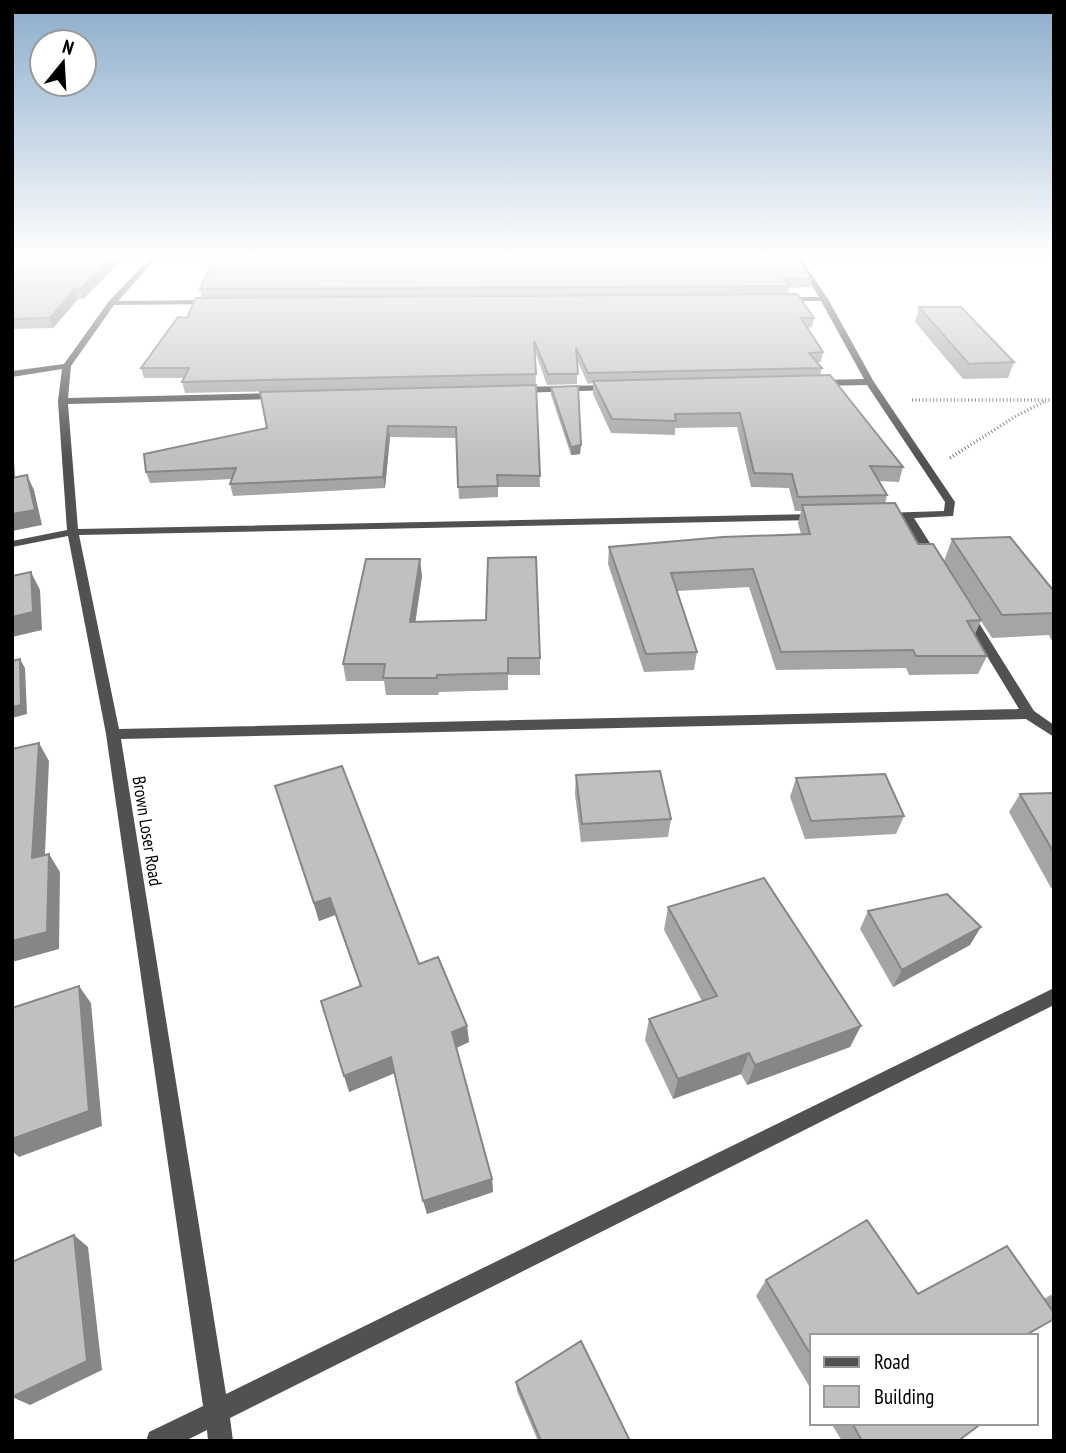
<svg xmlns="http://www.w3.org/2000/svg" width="1066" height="1453" viewBox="0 0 1066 1453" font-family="'PT Sans Narrow',sans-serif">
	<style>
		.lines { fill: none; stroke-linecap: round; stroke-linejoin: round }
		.path { stroke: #737373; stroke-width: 3.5; stroke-dasharray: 1 2.5; stroke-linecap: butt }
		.street { fill: #515151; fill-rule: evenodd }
		.wall { fill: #a5a5a5 }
		.shaded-wall { fill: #868686 }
		.building { fill: #c0c0c0; stroke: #868686; stroke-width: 2 }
		.labels { text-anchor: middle; stroke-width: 6; stroke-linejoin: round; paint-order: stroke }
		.street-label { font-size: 18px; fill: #000; stroke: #fff }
	</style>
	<rect width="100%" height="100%" fill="#fff"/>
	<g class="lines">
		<!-- path -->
		<path class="path" d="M912,400H1054
			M950,458L1016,416L1044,402"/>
		<!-- street -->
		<path class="street" d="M152,256H158L118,301L210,300L214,302L210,304L114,305L71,366L68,398L280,393L284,396L280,399L68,404L78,529L817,514L822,517L817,520L79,535L119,729L1019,709L962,615L968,611L974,615L1034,711L1054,725V737L1026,719L121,739L226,1394L1054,988V1005L230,1418L233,1441H208L207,1430L185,1441H146L149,1432L203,1406L106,734L68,536L12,547V541L67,530L58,401L62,369L12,377V371L64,364L109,301Z
			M793,256H799L828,299L874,382L955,502L953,516L914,518L940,559L938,561H930L903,519H882L877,516L882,513L944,511L945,502L867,385L818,386L814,383L818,380L864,379L821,301H784L780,299L784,297H819Z
			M609,385L613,388L612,390L518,393L514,390L518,387Z"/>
	</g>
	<!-- wall -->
	<path class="wall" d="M12,256H126L83,299H78L53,328L12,329Z
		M811,279L810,287L789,288L788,294L814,318L812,327L807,328L823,352L821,362H817L822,368L820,376L903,467L899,482L879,481L887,495L885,504L918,544L944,561L952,539L1054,589V645L1049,635L992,638L981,621L975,634L987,656L978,674L909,675L906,668L776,670L749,587L677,591L697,652L694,670L644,672L608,564L609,547L801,534L798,523L801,511H795L789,488L751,487L737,427L675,428V435L611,433L593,394V383L588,384L577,360V384L547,385L535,352L536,385L185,393L182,382L184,378H144L141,368L187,318L202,298L200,289Z
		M919,307L1014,362L1008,378L963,379L915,322Z
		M536,385L540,487H498V497L459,499L456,438L390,437L385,488L233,496L230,484L232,479L150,483L146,472Z
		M551,387L581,445L580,454L571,455L551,395Z
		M422,576L415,622L540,658V675H508V690L439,692L438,695H386L384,681H346L343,664Z
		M576,775L671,819L668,837L581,842L575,794Z
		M796,778L904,816L896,834L805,839L790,797Z
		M275,786L419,964L467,1026L469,1042L456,1048L492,1179L493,1192L427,1214L395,1073L349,1092L360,986L335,915L319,921Z
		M1054,793V888H1051L1009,812L1020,794Z
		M668,907L850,1047L747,1085L741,1074L673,1099L645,1040L649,1019L702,1001L664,930Z
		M868,911L970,945L893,987L860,929Z
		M766,1280L918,1294L1044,1299L1054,1293V1319L1026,1336H812V1391L756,1296Z
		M516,1382L630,1441H538L517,1391Z
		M831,1423H982L958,1441H842Z"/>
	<!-- shaded-wall -->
	<path class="shaded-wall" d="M114,256H126L83,299L80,290Z
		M74,289L78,299L53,328L50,318Z
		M388,426L390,437L385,488L383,477Z
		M12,427L16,494L12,485Z
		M581,445L580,454L571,455V447Z
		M27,475L34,490L42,525L12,531V514Z
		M420,559L422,576L413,639L410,622Z
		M31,572L40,590L42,630L12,637V617Z
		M20,659L25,668L27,714L12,718V707Z
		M39,743L49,761L44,876L32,858Z
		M49,854L60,872L59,949L12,962V941Z
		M330,898L335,915L319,921L314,903Z
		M981,927L970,945L893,987L902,970Z
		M79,986L91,1003L102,1126L19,1157L12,1151V1139Z
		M467,1026L469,1042L454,1049L452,1032Z
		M861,1026L850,1047L747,1085L755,1065Z
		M749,1053L741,1074L673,1099L678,1079Z
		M391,1057L395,1073L349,1092L344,1076Z
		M492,1179L493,1192L427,1214L423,1201Z
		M74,1235L88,1247L102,1370L30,1405L12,1397Z"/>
	<!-- building -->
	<path class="building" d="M12,256H114L80,290L74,289L50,318L12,319Z
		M215,256H796L811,279H785L790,286L200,289Z
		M797,294L814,318H801L823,352L809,353L822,368L588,373L576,348L578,374H548L534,341L536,374L182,382L189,368H141L178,317L187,318L196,298Z
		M919,307H961L1014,362L969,364Z
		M830,375L903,467L870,466L887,495L798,497L792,474L754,473L740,413L675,414L676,421L612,419L593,381Z
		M536,385L540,476L497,475L498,486L458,487L456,427L388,426L383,477L230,484L236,468L146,472L144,454L267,428L260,392Z
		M578,386L581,445L571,447L551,387Z
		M27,475L35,510L12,514V478Z
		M895,503L918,544H933L981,620L967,621L987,656H916L913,650L781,652L753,569L671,573L697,652L646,654L609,547L723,537L810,534L802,505Z
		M1010,537L1052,589H1054V613L1002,615L952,539Z
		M536,557L540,658H508V673L437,675V678H383L385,664H343L366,559H420L410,622L486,620L488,558Z
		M31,572L33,612L12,617V576Z
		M20,659L21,705L12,707V661Z
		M39,743L32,858L49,854L47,932L12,941V749Z
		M342,766L419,964L438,957L467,1026L452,1032L492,1179L423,1201L391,1057L344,1076L321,1001L361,986L330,898L314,903L275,786Z
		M660,771L671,819L582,824L576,775Z
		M885,774L904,816L811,821L796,778Z
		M1054,793V853L1020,794Z
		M764,878L861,1026L755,1065L749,1053L678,1079L649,1019L717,996L668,907Z
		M947,894L981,927L902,970L868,911Z
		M79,986L89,1111L12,1139V1008Z
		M867,1220L918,1294L1007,1246L1054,1313V1319L1024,1336H812V1357L766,1280Z
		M74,1235L87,1361L12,1397V1262Z
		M581,1341L630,1441H541L516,1382Z
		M852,1423H982L958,1441H862Z"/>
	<!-- sky -->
	<linearGradient id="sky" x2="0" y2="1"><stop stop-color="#8baccb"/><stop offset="0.56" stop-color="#fff"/><stop offset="1" stop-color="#fff" stop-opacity="0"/></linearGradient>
	<rect width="1066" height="459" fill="url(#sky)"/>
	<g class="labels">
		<!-- street labels -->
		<g class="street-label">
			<text transform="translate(147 831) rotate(81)" y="6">Brown Loser Road</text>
		</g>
	</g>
	<!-- border -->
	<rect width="1066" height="1453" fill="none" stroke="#000000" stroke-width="28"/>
	<!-- legend -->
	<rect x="810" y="1334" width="228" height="91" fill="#ffffff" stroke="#999999" stroke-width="2"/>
	<rect x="824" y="1357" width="35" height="10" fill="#515151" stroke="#999999" stroke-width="2"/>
	<text x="874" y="1369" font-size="21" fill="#000000">Road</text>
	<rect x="824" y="1386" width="35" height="21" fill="#c0c0c0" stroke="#999999" stroke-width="2"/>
	<text x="874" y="1404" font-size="21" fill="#000000">Building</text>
	<!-- north arrow -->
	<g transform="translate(63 63) rotate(18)"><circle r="33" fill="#ffffff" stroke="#999999" stroke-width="2"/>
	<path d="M0-5L12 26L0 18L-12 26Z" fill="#000000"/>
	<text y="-10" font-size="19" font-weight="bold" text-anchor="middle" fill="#000000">N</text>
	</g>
</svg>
